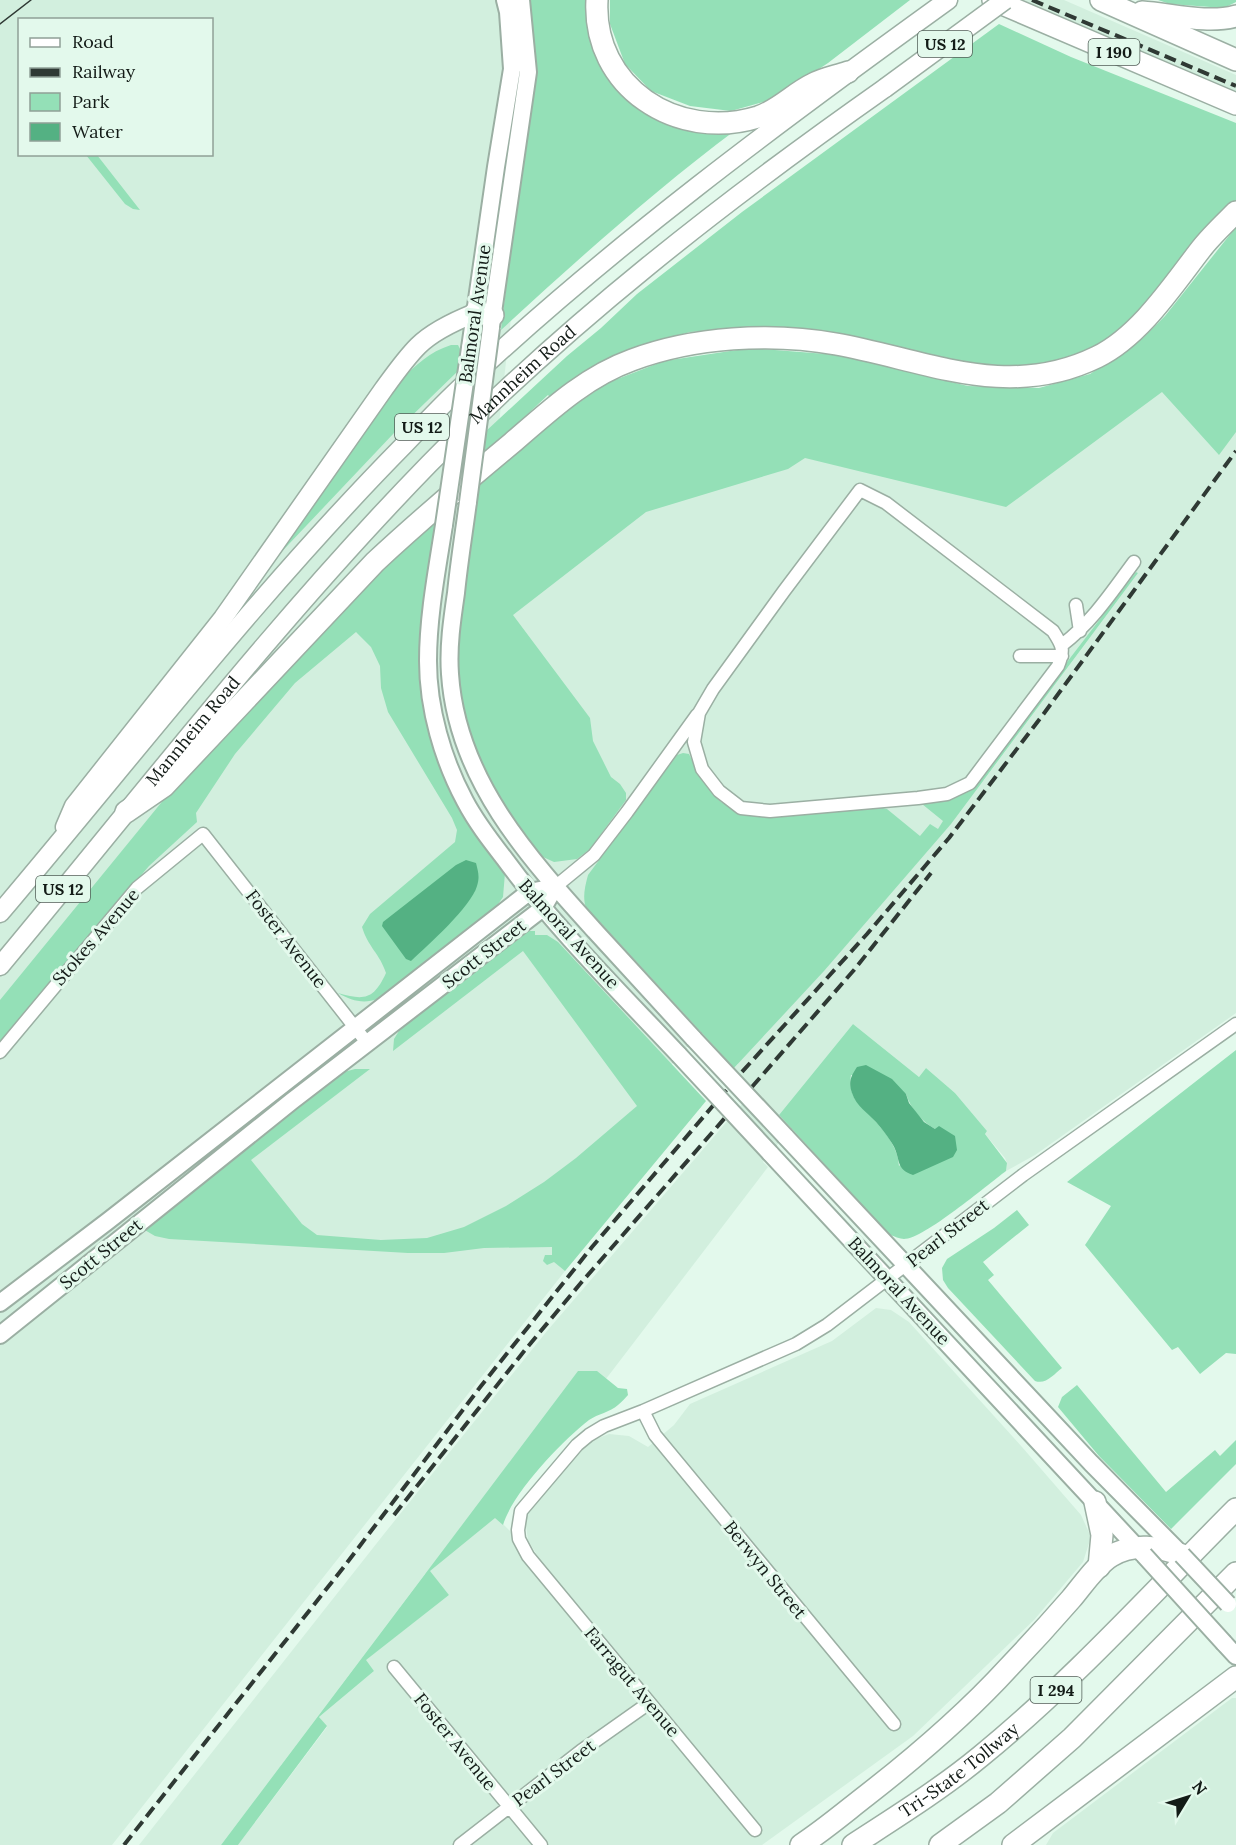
<svg xmlns="http://www.w3.org/2000/svg" width="1236" height="1845" viewBox="0 0 1236 1845" font-family="Lora,serif">
	<style>
		.built { fill: #d2efde; fill-rule: evenodd }
		.green { fill: #94e0b7; fill-rule: evenodd }
		.water { fill: #54b183 }
		.lines { fill: none; stroke-linecap: round; stroke-linejoin: round }
		.street-casing { stroke: #9bafa3; stroke-width: 15 }
		.secondary-casing { stroke: #9bafa3; stroke-width: 20 }
		.primary-casing { stroke: #9bafa3; stroke-width: 21 }
		.highway-casing { stroke: #9bafa3; stroke-width: 24 }
		.street { stroke: #fff; stroke-width: 12 }
		.secondary { stroke: #fff; stroke-width: 16 }
		.primary { stroke: #fff; stroke-width: 18 }
		.highway { stroke: #fff; stroke-width: 21 }
		.tram { stroke: #2f3934; stroke-width: 1.5 }
		.rail { stroke: #2f3934; stroke-width: 4; stroke-dasharray: 12 6; stroke-linecap: butt }
		.secondary-bridge-casing { stroke: #9bafa3; stroke-width: 20; stroke-linecap: butt }
		.primary-bridge-casing { stroke: #9bafa3; stroke-width: 21; stroke-linecap: butt }
		.secondary-bridge { stroke: #fff; stroke-width: 16 }
		.primary-bridge { stroke: #fff; stroke-width: 18 }
		.labels { text-anchor: middle; stroke-width: 6; stroke-linejoin: round; paint-order: stroke }
		.shield { fill: #e3f9ec; stroke: #515e57; stroke-width: 1.5 }
		.shield-label { font-size: 16px; font-weight: bold; fill: #131b17 }
		.street-label { font-size: 18px; fill: #131b17; stroke: #e3f9ec }
	</style>
	<rect width="100%" height="100%" fill="#e3f9ec"/>
	<!-- built -->
	<path class="built" d="M0,0H536L520,239L493,476L1031,399L1098,379L1160,335L1236,239V1013L1035,1155L1006,1171L1007,1163L1005,1158L985,1134L987,1131L955,1093L926,1068L919,1077L853,1024L779,1115L791,1128L763,1162L768,1167L609,1375L496,1517L541,1562L528,1540L525,1519L538,1496L588,1442L609,1434L629,1436L648,1447L674,1425L690,1404L832,1341L876,1308L891,1310L909,1322L1022,1447L1081,1515L1091,1537L1083,1562L1034,1620L913,1736L762,1845H238L327,1727L319,1717L374,1671L365,1660L449,1595L430,1572L425,1574L221,1845H139L384,1534L547,1331L754,1090L734,1068L738,1064L704,1027L668,1069L701,1107L565,1271L112,1845H0ZM20,20H212V154H20ZM1136,572L1138,573L984,780L979,777Z
		M1019,0H1064L1236,75V92Z
		M1232,1698H1236V1845H1046L1053,1833Z"/>
	<!-- green -->
	<path class="green" d="M526,0H589L588,16L593,46L609,76L635,102L737,129C654,191 577,260 501,330L523,144Z
		M610,0H910L828,63L774,99L731,111L690,106L651,91L625,64L610,24Z
		M1158,0H1236V2L1224,8L1170,4Z
		M999,24L1071,57L1236,123V201L1218,216L1155,295L1123,329L1076,357L1024,369L981,366L856,339L774,327L690,332L626,351L553,401L548,395L481,458L485,432L567,356L601,328L637,294L742,212Z
		M86,155H97L140,210L133,209L125,204Z
		M1236,227V432L1219,455L1162,392L1006,507L805,458L788,469L646,512L513,615L590,718L593,741L611,777L620,784L626,793V800L590,849L577,859L554,862L543,857L517,828L489,785L468,734L459,687L458,639L478,481L558,417L607,383L664,361L750,348L839,355L968,386L1039,388L1090,374L1143,338L1165,316Z
		M451,345H458L460,349L458,371L394,433L271,563L400,381C416,365 429,352 451,345Z
		M436,517L420,645V673L425,714L436,758L453,794L505,873L503,897L496,907L378,999C363,1004 352,1001 338,993C365,1001 374,999 386,973C380,954 368,947 362,927L370,914L455,842L457,830L452,818L388,712L381,688L380,666L371,647L356,632L295,683L235,754L196,813L197,822L149,866L0,1042V1000L183,776L360,589Z
		M1136,572L1138,573L951,824L824,971L734,1068L600,922L596,925C582,907 582,897 588,875L677,755L683,753L689,754L698,772L708,788L721,802L740,813L763,817L879,807L887,809L920,836L930,824L938,829L943,821L922,804L961,794L972,786Z
		M529,931H535V935H547L558,942L706,1101L565,1271L554,1262L547,1265L543,1261L545,1255H552V1247L484,1248L444,1253H408L169,1239L155,1236L143,1229L344,1072L355,1069H370L251,1160L302,1224L317,1235L381,1240L427,1238L464,1227L506,1206L544,1182L576,1158L637,1106L523,951L393,1051L394,1039L402,1026L430,1006L518,936Z
		M853,1024L919,1077L926,1068L955,1093L987,1131L985,1134L1007,1163L1006,1171C987,1185 924,1239 904,1239C900,1239 894,1236 890,1235L779,1115ZM851,1075L906,1094C911,1109 921,1121 935,1129L899,1166C898,1149 888,1136 877,1123C864,1107 847,1100 851,1075Z
		M1236,1050V1354L1226,1353L1200,1374L1178,1347L1172,1350L1085,1245L1111,1206L1067,1182Z
		M1017,1210L1029,1225L983,1262L994,1275L988,1280L1062,1368C1054,1374 1046,1385 1035,1381L948,1288L943,1280L942,1268L947,1259L994,1228Z
		M578,1371H597L618,1388L627,1389L628,1395C625,1398 622,1402 618,1405C610,1412 598,1414 589,1420C562,1441 513,1492 503,1525L495,1518L430,1571L449,1595L366,1660L374,1671L319,1717L327,1726L238,1845H221Z
		M1077,1385L1166,1492L1215,1450L1220,1456L1236,1440V1464L1171,1529L1099,1456L1058,1407L1062,1397Z"/>
	<!-- water -->
	<path class="water" d="M466,860L476,863C478,871 480,877 477,886C471,907 428,945 411,961L406,959L382,926L383,922L456,865Z
		M866,1065L892,1079L906,1094L909,1103L924,1122L935,1129L939,1126L955,1136L957,1150L953,1157L913,1175C895,1169 901,1159 893,1145C889,1138 882,1129 876,1122C868,1113 856,1106 852,1093C848,1082 851,1076 857,1067Z"/>
	<g class="lines">
		<defs>
			<path id="street" d="M860,490L886,503L1053,631C1062,645 1065,649 1058,666L970,783L947,794L918,798L770,811L741,808L719,791L702,769L694,742L699,713L713,689L784,591Z
				M1076,605L1080,631
				M1062,645C1093,621 1111,593 1134,562
				M1020,656H1062
				M555,887L594,855L627,812L697,715
				M0,1052L137,888L203,834L368,1044
				M643,1411L655,1435L894,1724
				M394,1667L541,1845
				M755,1830L528,1556L519,1539L518,1530L521,1511L577,1445L589,1435L604,1426L643,1411L796,1344L827,1325L1023,1175L1236,1024
				M460,1845L581,1751L649,1703"/>
			<path id="secondary" d="M491,326L528,72L521,0
				M470,348L496,167L512,69L508,12L505,0
				M468,502C464,532 459,563 456,593C452,620 448,647 450,674C457,779 528,857 595,931C628,967 661,1003 694,1039
				M444,525C437,570 428,616 428,661C428,709 443,760 465,801C476,822 490,840 504,858C556,929 619,991 679,1055
				M785,1136L1091,1463L1181,1554
				M770,1153L1143,1554
				M0,1303L108,1221L529,892L555,887
				M0,1335L292,1101L543,908L555,887
				M1224,1643L1236,1656"/>
			<g id="primary">
				<path d="M65,827L74,806L223,618L383,390C394,375 405,359 418,346C433,331 455,321 475,313"/>
				<path d="M0,913C133,756 259,592 404,445C422,426 440,407 459,389C611,246 779,122 948,0"/>
				<path id="s1" d="M0,966C141,797 275,622 429,464C569,322 723,202 885,88"/>
			</g>
			<g id="highway">
				<path d="M597,0C592,87 677,142 758,117C779,110 794,93 813,84C824,78 837,76 848,72"/>
				<path d="M993,0L1236,104"/>
				<path d="M1101,0L1236,60"/>
				<path d="M1142,12C1171,14 1208,24 1236,16"/>
				<path d="M475,313L493,315"/>
				<path d="M126,812L164,786L375,562C419,521 465,482 512,443C549,411 585,377 632,360C693,337 772,332 836,344C926,360 1007,401 1097,357C1140,336 1173,285 1201,249C1211,236 1224,224 1236,212"/>
				<path d="M1095,1502L1102,1535L1099,1567"/>
				<path d="M801,1845C824,1830 845,1812 867,1795C917,1756 966,1714 1009,1667C1030,1645 1051,1622 1071,1599C1083,1585 1095,1566 1111,1556C1134,1542 1159,1547 1182,1555"/>
				<path id="s2" d="M853,1845C896,1817 941,1789 981,1756C1073,1681 1152,1593 1236,1509"/>
				<path d="M940,1845L998,1803L1072,1738L1236,1573"/>
				<path d="M1013,1845L1236,1677"/>
			</g>
		</defs>
		<!-- street casing -->
		<use href="#street" class="street-casing"/>
		<!-- secondary casing -->
		<use href="#secondary" class="secondary-casing"/>
		<!-- primary casing -->
		<use href="#primary" class="primary-casing"/>
		<!-- highway casing -->
		<use href="#highway" class="highway-casing"/>
		<!-- street -->
		<use href="#street" class="street"/>
		<!-- secondary -->
		<use href="#secondary" class="secondary"/>
		<!-- primary -->
		<use href="#primary" class="primary"/>
		<!-- highway -->
		<use href="#highway" class="highway"/>
		<!-- tram -->
		<path class="tram" d="M0,24L31,0"/>
		<!-- rail -->
		<path class="rail" d="M1032,0L1236,86
			M394,1515L525,1350L580,1284L854,970L931,873
			M124,1845L343,1568L481,1386L592,1247L741,1073L867,934L949,838L1045,712L1236,451"/>
		<defs>
			<path id="secondary-bridge" d="M468,502L491,328
				M444,525L470,348
				M694,1039L785,1136
				M679,1055L770,1153
				M1144,1555L1224,1643
				M1182,1555L1228,1604"/>
			<path id="primary-bridge" d="M885,88L1005,0"/>
		</defs>
		<!-- secondary-bridge casing -->
		<use href="#secondary-bridge" class="secondary-bridge-casing"/>
		<!-- primary-bridge casing -->
		<use href="#primary-bridge" class="primary-bridge-casing"/>
		<!-- secondary-bridge -->
		<use href="#secondary-bridge" class="secondary-bridge"/>
		<!-- primary-bridge -->
		<use href="#primary-bridge" class="primary-bridge"/>
	</g>
	<g class="labels">
		<!-- shield labels -->
		<g class="shield">
			<rect x="918" y="31" width="54" height="26" rx="4.5"/>
			<rect x="1088.5" y="39" width="51" height="26" rx="4.5"/>
			<rect x="395" y="414" width="54" height="26" rx="4.5"/>
			<rect x="36" y="876" width="54" height="26" rx="4.5"/>
			<rect x="1030.5" y="1677" width="51" height="26" rx="4.5"/>
		</g>
		<g class="shield-label">
			<text x="945" y="50">US 12</text>
			<text x="1114" y="58">I 190</text>
			<text x="422" y="433">US 12</text>
			<text x="63" y="895">US 12</text>
			<text x="1056" y="1696">I 294</text>
		</g>
		<!-- street labels -->
		<g class="street-label">
			<text transform="translate(475 314) rotate(-82)" y="6">Balmoral Avenue</text>
			<text dy="6" stroke="none"><textPath href="#s1" startOffset="790">Mannheim Road</textPath></text>
			<text dy="6" stroke="none"><textPath href="#s1" startOffset="304">Mannheim Road</textPath></text>
			<text transform="translate(569 934) rotate(48)" y="6">Balmoral Avenue</text>
			<text transform="translate(96 937) rotate(-49)" y="6">Stokes Avenue</text>
			<text transform="translate(286 939) rotate(52)" y="6">Foster Avenue</text>
			<text transform="translate(484 954) rotate(-38)" y="6">Scott Street</text>
			<text transform="translate(948 1233) rotate(-38)" y="6">Pearl Street</text>
			<text transform="translate(101 1254) rotate(-39)" y="6">Scott Street</text>
			<text transform="translate(899 1291) rotate(47)" y="6">Balmoral Avenue</text>
			<text transform="translate(765 1570) rotate(51)" y="6">Berwyn Street</text>
			<text transform="translate(632 1682) rotate(50)" y="6">Farragut Avenue</text>
			<text transform="translate(455 1742) rotate(51)" y="6">Foster Avenue</text>
			<text dy="6" stroke="none"><textPath href="#s2" startOffset="130">Tri-State Tollway</textPath></text>
			<text transform="translate(554 1773) rotate(-37)" y="6">Pearl Street</text>
		</g>
	</g>
	<!-- legend -->
	<rect x="18" y="18" width="195" height="138" fill="#e3f9ec" stroke="#90a097" stroke-width="1.5"/>
	<rect x="30" y="38" width="30" height="9" fill="#ffffff" stroke="#90a097" stroke-width="1.5"/>
	<text x="72" y="48" font-size="18" fill="#131b17">Road</text>
	<rect x="30" y="68" width="30" height="9" fill="#2f3934" stroke="#90a097" stroke-width="1.5"/>
	<text x="72" y="78" font-size="18" fill="#131b17">Railway</text>
	<rect x="30" y="93" width="30" height="18" fill="#94e0b7" stroke="#90a097" stroke-width="1.5"/>
	<text x="72" y="108" font-size="18" fill="#131b17">Park</text>
	<rect x="30" y="123" width="30" height="18" fill="#54b183" stroke="#90a097" stroke-width="1.5"/>
	<text x="72" y="138" font-size="18" fill="#131b17">Water</text>
	<!-- north arrow -->
	<g transform="translate(1188 1797) rotate(52)" stroke="#e3f9ec" stroke-width="4.5" paint-order="stroke">
	<path d="M0-4.5L10 22L0 15L-10 22Z" fill="#131b17"/>
	<text y="-9" font-size="16" font-weight="bold" text-anchor="middle" fill="#131b17">N</text>
	</g>
</svg>
